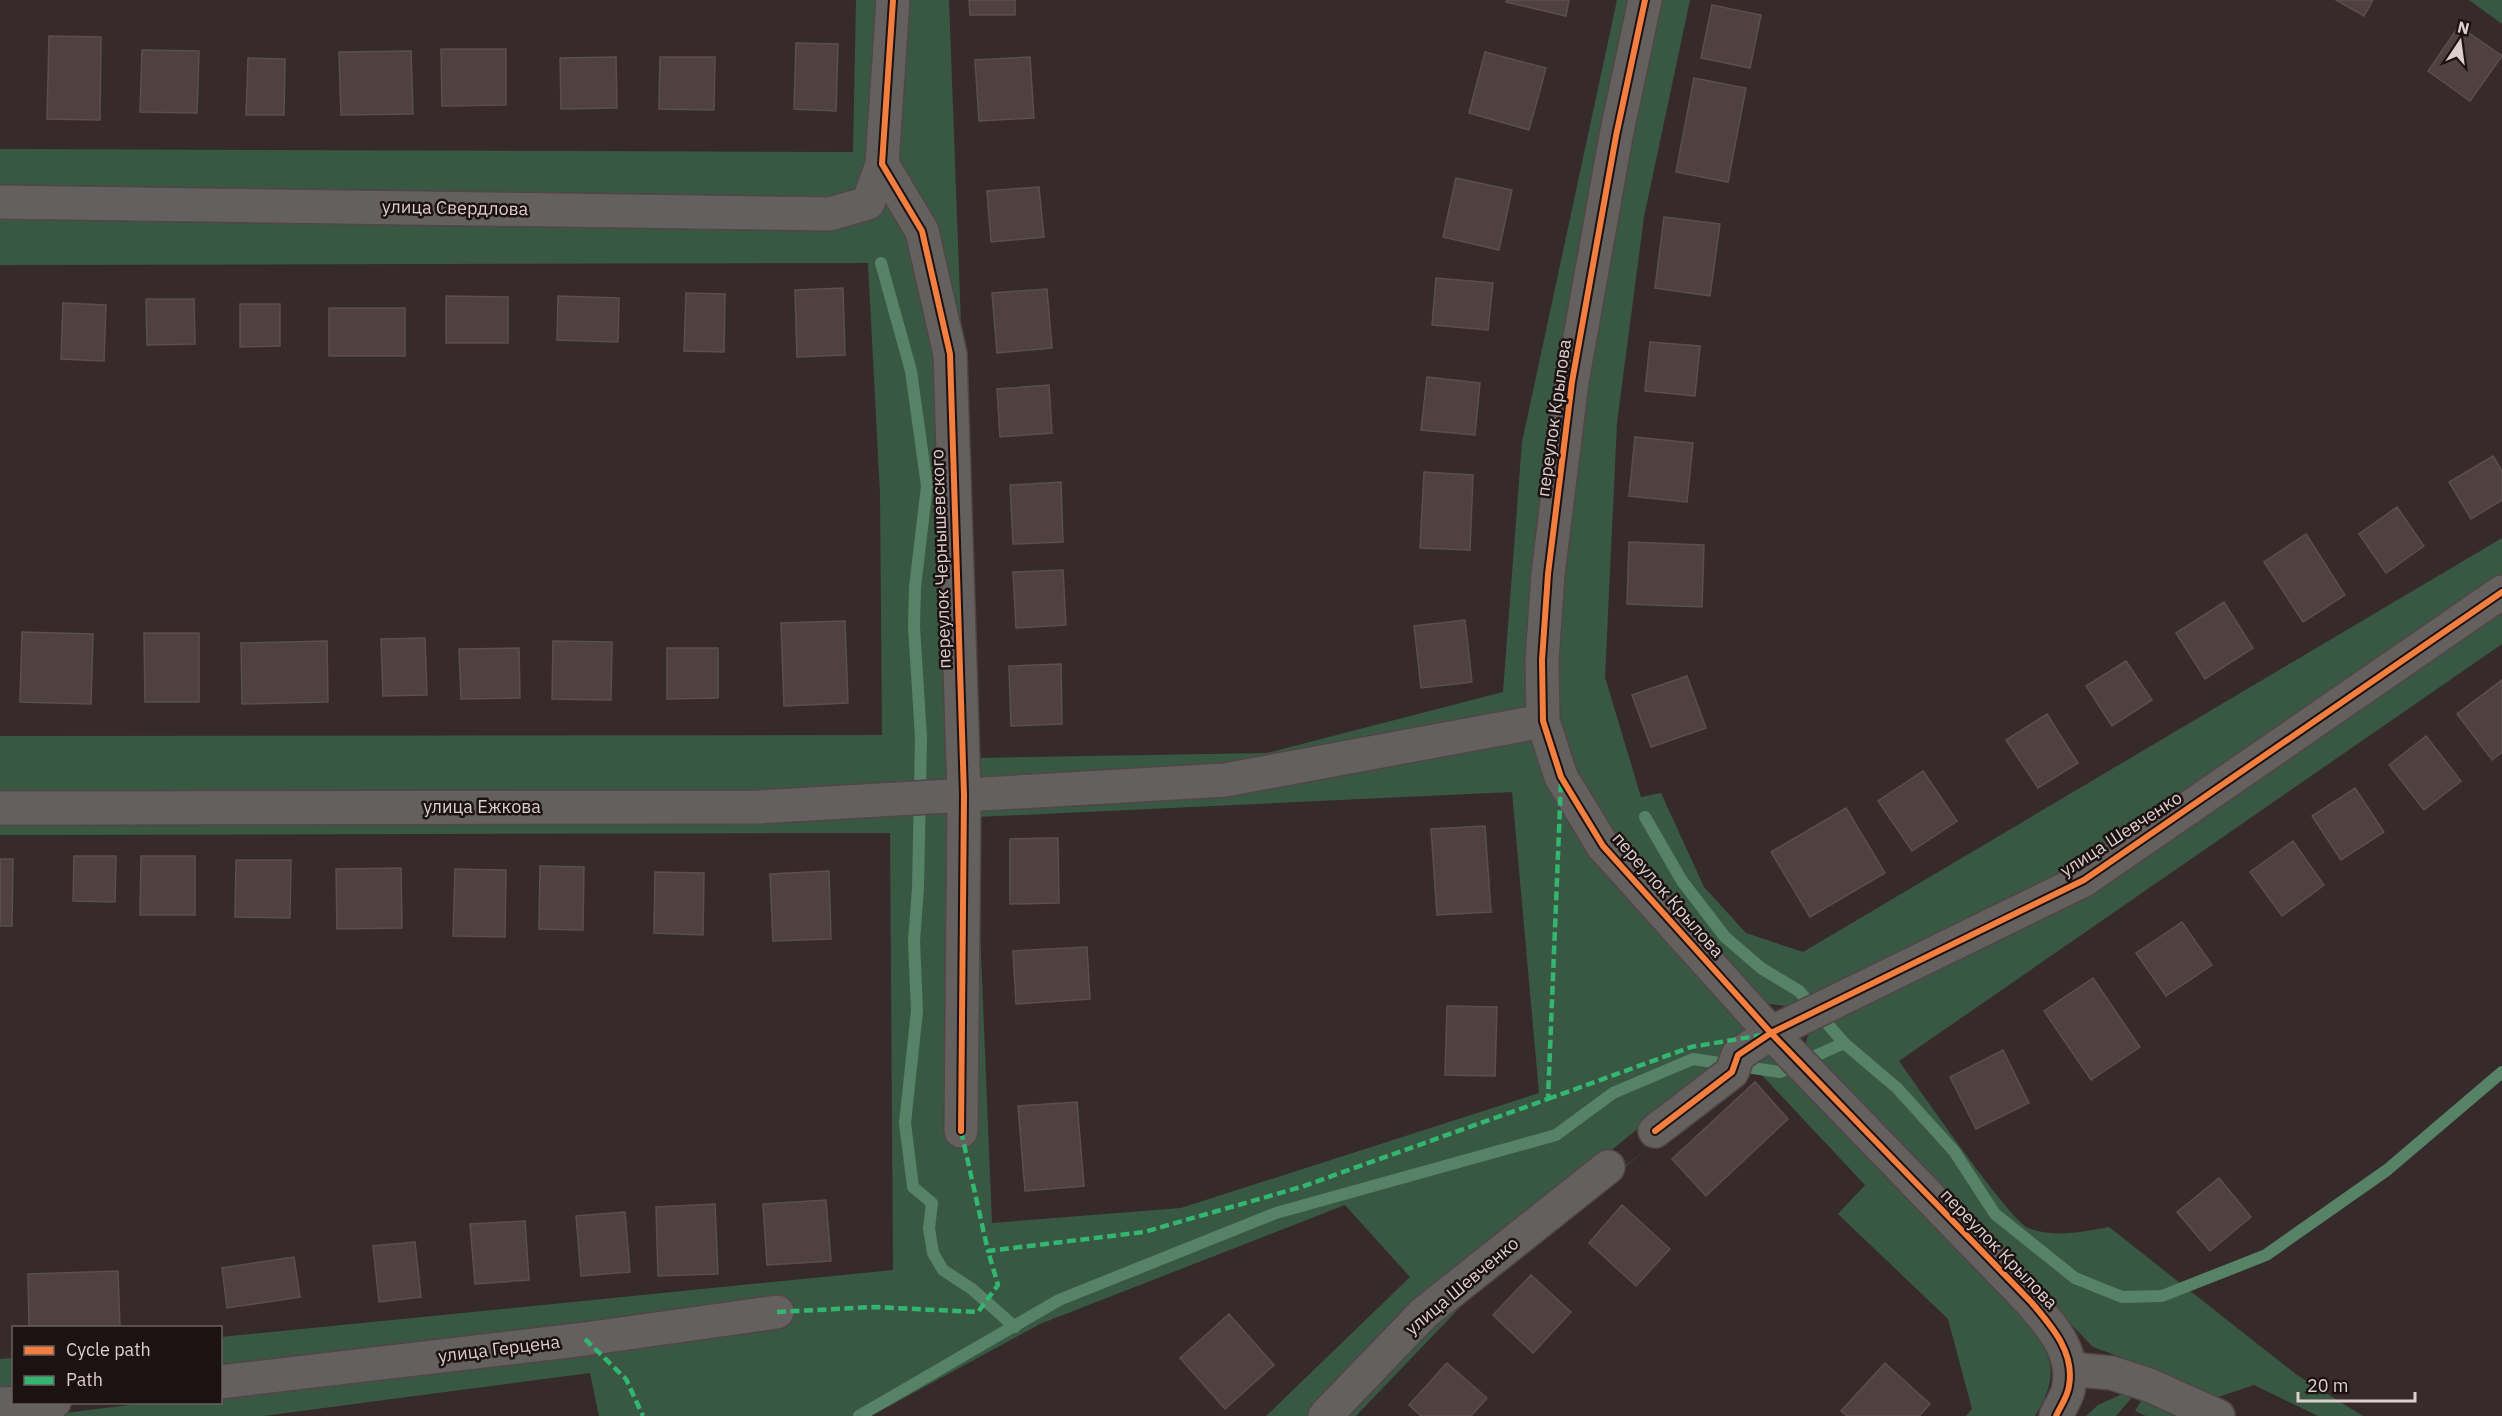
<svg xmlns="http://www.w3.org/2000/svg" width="2502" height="1416" viewBox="0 0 2502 1416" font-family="'IBM Plex Sans',sans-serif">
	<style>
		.green { fill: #395843 }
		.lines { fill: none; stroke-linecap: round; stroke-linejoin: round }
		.stream { stroke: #568365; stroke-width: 12 }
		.building { fill: #504040; stroke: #5a4f4f; stroke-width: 1.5 }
		.minor-casing { stroke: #514546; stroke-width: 36 }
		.minor { stroke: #656060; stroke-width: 33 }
		.quiet { stroke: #33b770; stroke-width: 4.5; stroke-dasharray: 9 4.5; stroke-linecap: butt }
		.cycleway-casing { stroke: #1c1212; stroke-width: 10 }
		.cycleway { stroke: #f27e40; stroke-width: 6 }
		.labels { text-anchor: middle; stroke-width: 5; stroke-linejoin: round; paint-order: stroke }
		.street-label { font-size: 18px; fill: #decfcf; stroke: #1c1212 }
	</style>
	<rect width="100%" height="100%" fill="#372a2b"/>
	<!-- green -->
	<path class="green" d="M856,0H882L872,160L859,191L832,202L0,189V149L853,152Z
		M902,0H949L962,351L891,161Z
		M1617,0H1634L1529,714L1222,771L975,783L976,758L1267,753L1503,692L1522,442Z
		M1659,0H1690L1644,217L1617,423L1605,677L1641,797L1661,793L1704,887L1746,933L1803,952L2502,538V577L2076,868L1808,1004L1785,1006L1762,1003L1614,840L1573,774L1554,718L1569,487L1628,139Z
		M2469,0H2502V24Z
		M883,185L912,232L939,355L952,790L0,797V736L882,735L880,494L868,263L0,265V210L834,223Z
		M2502,612V644L1899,1061C1917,1086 2010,1221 2028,1228C2054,1238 2082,1232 2109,1227L2297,1375L2363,1416H2318L2254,1385L2215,1398L2164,1373L2093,1347L1804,1049L1809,1032L2090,888Z
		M1530,734L1747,1025L1741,1046L1422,1302L1313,1416H1266L1410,1277L1345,1205L1040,1324L871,1416H599L590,1373L263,1416H20L48,1415L146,1403L220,1402L221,1337L893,1270L890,833L0,835V816L954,804L976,832L992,1223L1181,1208L1539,1093L1512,792L976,817L975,802Z
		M1773,1051L2020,1312C2049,1351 2064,1369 2035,1416H1966L1972,1409L1948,1319L1838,1214L1865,1185L1758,1071H1740Z
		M1649,1147L1468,1299L1356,1416H1339L1434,1318Z
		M13,1358V1392L0,1393V1359Z
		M2120,1395H2134L2116,1416H2086L2098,1405Z
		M2143,1398L2182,1416H2146L2135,1411Z"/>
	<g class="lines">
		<!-- stream -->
		<path class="stream" d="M881,263L911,371L927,486L915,587L914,627L921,737L918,888L914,941L917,1011L905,1123L913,1187L932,1203L929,1228L933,1253L943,1270L972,1289L1015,1327
			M1645,817L1682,881L1725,937L1761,968L1799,991L1844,1043
			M859,1416L1059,1300L1276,1213L1556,1135L1613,1093L1693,1059L1780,1072L1844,1043L1897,1088L1954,1151L1995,1214L2075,1278L2122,1297L2162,1296L2266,1255L2387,1170L2502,1072"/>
	</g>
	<!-- building -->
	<path class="building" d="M969,0H1015V15H970Z
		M1507,0H1569L1566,16L1506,2Z
		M2336,0H2373L2364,16Z
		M1712,5L1761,15L1750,68L1701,58Z
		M2459,26L2502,56L2470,101L2428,71Z
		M49,36L101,37L100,120L47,119Z
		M796,43L838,44L836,111L794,109Z
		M441,49H506V105L442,106Z
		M142,50L199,51L197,113L140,112Z
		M411,51L413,114L341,115L339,52Z
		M1485,52L1546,68L1529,130L1469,113Z
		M616,57L617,108L561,109L560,58Z
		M660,57H715L714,110L659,109Z
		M1030,57L1034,118L979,121L975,60Z
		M248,58L285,59L284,115H246Z
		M1694,78L1746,88L1728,182L1676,172Z
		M1456,178L1512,190L1499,250L1443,237Z
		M1039,187L1044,237L991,242L987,191Z
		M1664,217L1720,224L1710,296L1655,288Z
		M1436,278L1493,283L1488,330L1432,325Z
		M843,288L845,355L797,357L795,290Z
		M1047,289L1052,348L997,353L992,293Z
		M686,293L725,294L724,352L684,351Z
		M446,296L508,297V343H446Z
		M558,296L619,298L618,342L557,340Z
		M146,299H194L195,344L147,345Z
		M63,303L106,305L104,361L61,359Z
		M240,304H280V346L240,347Z
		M329,308H405V356H329Z
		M1650,342L1700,346L1695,396L1645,391Z
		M1427,377L1480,383L1475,435L1421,430Z
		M1049,385L1052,433L1000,437L997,389Z
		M1635,437L1693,443L1687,502L1629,496Z
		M2493,456L2502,471V500L2471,519L2449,482Z
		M1424,472L1473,475L1470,550L1420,548Z
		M1061,482L1063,542L1013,544L1010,485Z
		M2397,507L2424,546L2386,573L2359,534Z
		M2306,534L2345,595L2303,622L2264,562Z
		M1629,542L1704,545L1702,607L1627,604Z
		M1063,570L1066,625L1016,628L1013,572Z
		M2224,602L2253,648L2205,679L2176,633Z
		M1465,620L1472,682L1421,688L1414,626Z
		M845,621L848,703L784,706L781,623Z
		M22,632L93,634L91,704L20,702Z
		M144,633H199V702H145Z
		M425,638L427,695L383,696L381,639Z
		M327,641L328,702L242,704L241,643Z
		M553,641L612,642L611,700L552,699Z
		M519,648L520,698L461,699L459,649Z
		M667,648H718V698L667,699Z
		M2126,661L2152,700L2112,726L2086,686Z
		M1061,664L1062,724L1011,726L1009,666Z
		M1687,676L1706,728L1651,747L1632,695Z
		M2502,680V752L2492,760L2457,714Z
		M2047,714L2078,763L2038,788L2006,740Z
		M2426,736L2461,781L2424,810L2389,765Z
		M1923,771L1957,821L1912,851L1878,801Z
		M2355,788L2384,832L2341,860L2312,816Z
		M1846,808L1885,873L1810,917L1771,852Z
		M1485,826L1491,912L1437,915L1431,829Z
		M1058,838L1059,903L1010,904V839Z
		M2293,841L2324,885L2282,916L2250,872Z
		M74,856H116L115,902L73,901Z
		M141,856H195V915H140Z
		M0,859H13L12,926H0Z
		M236,860H291L290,918L235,917Z
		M540,866L584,867L583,930L539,929Z
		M401,868L402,928L337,929L336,869Z
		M455,869L506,870L505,937L453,936Z
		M829,871L831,939L773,941L770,874Z
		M655,872L704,873L703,935L654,933Z
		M2182,922L2212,965L2166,996L2136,953Z
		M1087,947L1090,999L1016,1004L1013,951Z
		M2093,978L2140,1047L2091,1080L2044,1011Z
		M1447,1006L1497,1007L1495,1076L1445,1075Z
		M2003,1050L2029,1103L1976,1129L1950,1077Z
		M1755,1082L1788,1119L1706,1196L1672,1159Z
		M1077,1102L1084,1186L1025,1191L1018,1106Z
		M2219,1178L2251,1217L2210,1251L2177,1212Z
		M826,1200L831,1261L767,1265L763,1204Z
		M715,1204L718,1274L658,1276L656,1207Z
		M1622,1205L1670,1249L1636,1286L1589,1243Z
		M625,1212L630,1272L581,1276L576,1216Z
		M525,1221L529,1280L475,1284L470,1224Z
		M415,1242L421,1297L379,1302L373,1246Z
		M294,1257L300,1297L227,1308L222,1268Z
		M118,1271L120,1327L29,1328L28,1274Z
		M1531,1275L1571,1312L1533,1353L1493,1315Z
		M1229,1314L1274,1365L1225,1409L1180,1358Z
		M1447,1363L1487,1398L1471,1416H1421L1409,1405Z
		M1885,1363L1930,1404L1919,1416H1847L1841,1411Z"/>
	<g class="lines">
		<defs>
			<path id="minor" d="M893,0L882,164L922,231L950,354L964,795L961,1131
				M1645,0L1616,136L1572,382L1548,574L1542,660L1543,721L1561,777L1603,846L1771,1033L2032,1303C2052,1327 2075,1352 2069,1386C2068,1396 2060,1407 2056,1416
				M0,202L830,214L868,203L882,164
				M0,808L759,807L1225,780L1543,721
				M1655,1131L1732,1072L1738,1055L1771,1033L2084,880L2502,592
				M2070,1369L2112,1373L2149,1385L2218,1416
				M220,1382L585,1339L777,1312
				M0,1404L54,1402
				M1325,1416L1424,1313L1608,1167"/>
		</defs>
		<!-- minor casing -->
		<use href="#minor" class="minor-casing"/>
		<!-- minor -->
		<use href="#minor" class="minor"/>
		<!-- quiet -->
		<path class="quiet" d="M1548,1099L1691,1047L1762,1035
			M961,1131L988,1251L1144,1232L1301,1187L1548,1099L1561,781
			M777,1312L874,1307L978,1312L998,1285L988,1251
			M585,1339L626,1379L643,1416"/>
		<defs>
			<path id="cycleway" d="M893,0L882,164L922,231L950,354L964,795L961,1131
				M1645,0L1616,136L1572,382L1548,574L1542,660L1543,721L1561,777L1603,846L1771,1033L2032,1303C2052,1327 2075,1352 2069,1386C2068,1396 2060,1407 2056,1416
				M1655,1131L1732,1072L1738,1055L1771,1033L2084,880L2502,592"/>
		</defs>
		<!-- cycleway casing -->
		<use href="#cycleway" class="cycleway-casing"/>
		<!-- cycleway -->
		<use href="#cycleway" class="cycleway"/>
	</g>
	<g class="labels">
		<!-- street labels -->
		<g class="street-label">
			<text transform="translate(455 208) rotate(1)" y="6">улица Свердлова</text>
			<text transform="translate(1554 418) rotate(-82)" y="6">переулок Крылова</text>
			<text transform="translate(941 559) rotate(-92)" y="6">переулок Чернышевского</text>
			<text x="482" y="813">улица Ежкова</text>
			<text transform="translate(2121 834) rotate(-33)" y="6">улица Шевченко</text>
			<text transform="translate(1668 895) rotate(49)" y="6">переулок Крылова</text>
			<text transform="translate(1999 1249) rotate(46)" y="6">переулок Крылова</text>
			<text transform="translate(1462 1286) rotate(-40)" y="6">улица Шевченко</text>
			<text transform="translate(499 1349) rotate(-7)" y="6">улица Герцена</text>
		</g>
	</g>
	<!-- legend -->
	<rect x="12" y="1326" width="210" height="78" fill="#1c1212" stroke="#6a5e5e" stroke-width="1.5"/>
	<rect x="24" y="1346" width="30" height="9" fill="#f27e40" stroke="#6a5e5e" stroke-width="1.5"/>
	<text x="66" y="1356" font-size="18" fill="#decfcf">Cycle path</text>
	<rect x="24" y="1376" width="30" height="9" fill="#33b770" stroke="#6a5e5e" stroke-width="1.5"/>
	<text x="66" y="1386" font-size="18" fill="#decfcf">Path</text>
	<!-- north arrow -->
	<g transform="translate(2460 42) rotate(13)" stroke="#1c1212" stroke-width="4.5" paint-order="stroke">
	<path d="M0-4.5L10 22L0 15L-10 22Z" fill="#decfcf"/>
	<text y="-9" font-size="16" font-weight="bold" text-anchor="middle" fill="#decfcf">N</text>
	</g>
	<!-- scale -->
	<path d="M2298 1392v9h117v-9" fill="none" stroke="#decfcf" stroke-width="3"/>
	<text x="2307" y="1392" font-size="18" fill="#decfcf" stroke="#1c1212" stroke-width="4.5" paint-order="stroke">20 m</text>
</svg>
